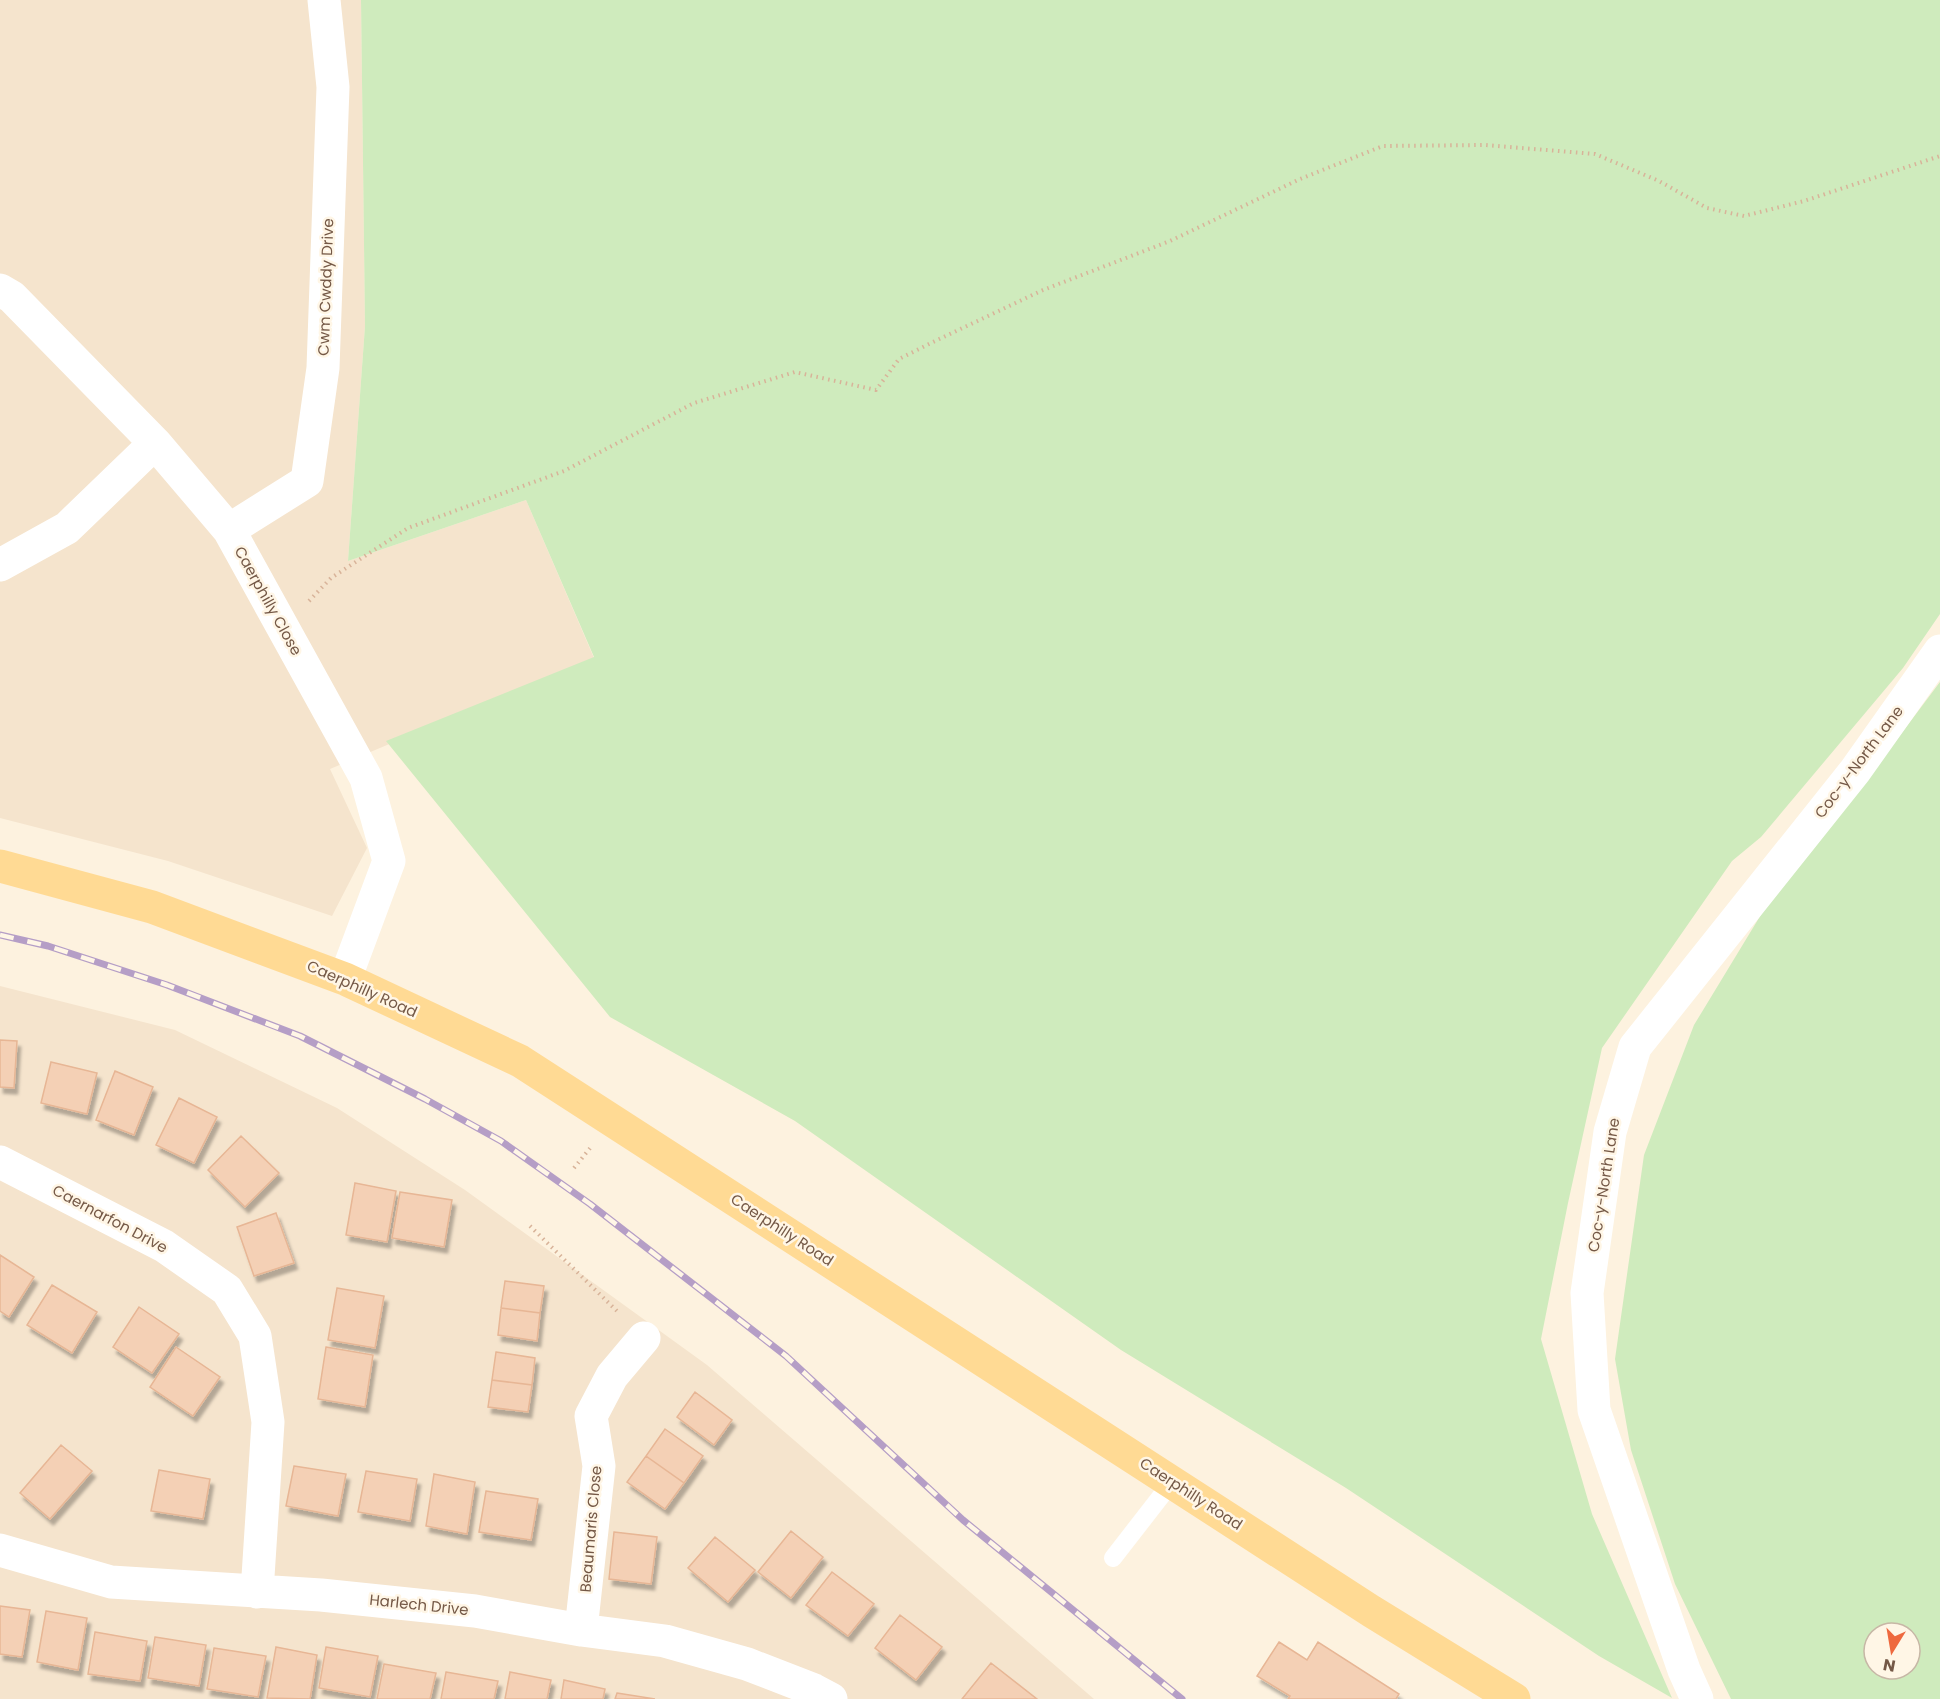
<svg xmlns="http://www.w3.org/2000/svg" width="1940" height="1699" viewBox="0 0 1940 1699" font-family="Poppins,sans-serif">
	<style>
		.residential { fill: #f5e4cd }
		.green { fill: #cfebbd; fill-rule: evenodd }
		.building { fill: #f4d0b5; stroke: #e7b695; stroke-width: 1.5; filter: url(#shadow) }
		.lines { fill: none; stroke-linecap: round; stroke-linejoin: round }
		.path { stroke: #d8b399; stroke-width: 4; stroke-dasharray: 1.5 4.5; stroke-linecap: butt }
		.service { stroke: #fff; stroke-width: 18 }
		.minor { stroke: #fff; stroke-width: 33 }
		.primary { stroke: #ffda94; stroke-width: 33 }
		.rail-casing { stroke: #b59ec6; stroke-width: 7 }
		.rail { stroke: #fff6e6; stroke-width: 4.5; stroke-dasharray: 14; stroke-linecap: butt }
		.labels { text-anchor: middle; stroke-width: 5; stroke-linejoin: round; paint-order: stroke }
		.street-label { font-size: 15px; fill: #745846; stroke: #fff6e6 }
	</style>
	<defs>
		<filter id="shadow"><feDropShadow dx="3.5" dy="6" stdDeviation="1.5" flood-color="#0004"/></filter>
	</defs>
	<rect width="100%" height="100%" fill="#fdf2df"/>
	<!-- residential -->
	<path class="residential" d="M0,0H361L365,326L348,561L526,500L594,658L330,769L367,848L332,916L168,861L0,818Z
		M0,986L175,1030L337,1108L465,1190L707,1365L1094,1699H0Z"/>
	<!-- green -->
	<path class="green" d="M361,0H1940V614L1903,668L1761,837L1732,861L1602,1048L1568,1203L1541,1339L1592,1514L1672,1698L1599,1656L1346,1488L1121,1350L795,1121L610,1017L386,741L594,657L526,500L348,561L365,326Z
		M1940,682V1699H1731L1675,1584L1631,1450L1615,1359L1644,1155L1694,1025L1762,913L1837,819ZM1874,1633H1910V1669H1874Z"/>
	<!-- building -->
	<path class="building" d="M0,1040L17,1041L14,1088L0,1087Z
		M51,1062L97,1073L87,1114L41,1103Z
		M115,1071L153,1087L134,1135L96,1120Z
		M179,1098L217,1117L194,1163L156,1145Z
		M241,1136L279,1173L245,1207L208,1170Z
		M355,1183L396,1191L387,1242L346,1235Z
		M400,1192L452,1200L444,1247L392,1238Z
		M276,1213L294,1263L254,1276L237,1227Z
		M0,1255L34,1277L9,1317L0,1311Z
		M505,1281L544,1286L540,1313L501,1308Z
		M52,1285L97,1312L72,1353L27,1325Z
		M337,1288L384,1296L375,1348L328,1340Z
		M139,1307L179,1334L152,1373L113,1347Z
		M501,1308L540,1313L537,1341L498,1335Z
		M176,1347L220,1377L193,1416L150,1387Z
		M326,1347L373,1355L365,1407L318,1399Z
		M496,1352L535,1358L532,1385L492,1380Z
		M492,1380L532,1385L528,1412L488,1407Z
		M695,1392L732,1420L714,1445L677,1417Z
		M665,1429L703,1456L684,1483L646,1456Z
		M61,1445L92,1471L50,1519L20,1493Z
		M646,1456L684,1483L665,1509L627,1482Z
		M294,1466L346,1474L338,1516L286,1506Z
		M159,1470L210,1479L203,1519L151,1511Z
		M366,1471L417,1479L410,1521L358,1512Z
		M434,1474L475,1482L467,1534L426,1526Z
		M486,1491L538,1499L531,1540L479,1532Z
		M791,1531L823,1557L791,1598L758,1572Z
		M614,1532L657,1537L651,1584L609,1579Z
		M715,1537L755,1570L728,1602L688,1568Z
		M832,1572L874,1604L848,1636L806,1605Z
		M0,1606L30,1610L22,1657L0,1654Z
		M46,1611L87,1618L78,1670L37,1662Z
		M900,1615L942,1647L916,1680L875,1648Z
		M95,1632L147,1641L140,1681L88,1674Z
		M155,1637L206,1645L199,1686L148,1678Z
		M1279,1642L1307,1660L1318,1642L1399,1694L1396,1699H1288L1290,1696L1257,1676Z
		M276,1647L317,1655L310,1699L267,1698Z
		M326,1647L378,1656L370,1697L319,1688Z
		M214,1648L266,1656L258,1697L207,1689Z
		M991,1663L1037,1699H962Z
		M384,1664L436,1673L430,1699H377Z
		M446,1672L498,1681L494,1699H441Z
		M510,1672L551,1680L547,1699H505Z
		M564,1680L605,1689L603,1699H561Z
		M617,1693L655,1699H615Z"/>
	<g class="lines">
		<!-- path -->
		<path class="path" d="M309,601L331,578L408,528L564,471L694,403L795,372L876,390L899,359L933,342L1043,290L1170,241L1300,179L1383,146L1485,145L1595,154L1659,181L1707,208L1744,216L1804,201L1940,156
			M574,1168L591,1147
			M530,1226L620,1314"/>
		<!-- service -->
		<path class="service" d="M1113,1558L1172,1482"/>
		<!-- minor -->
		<path class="minor" d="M0,290L12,297L155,443L229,530L366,778L389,861L345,979
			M229,530L307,481L323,368L333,87L324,0
			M0,565L67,528L155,443
			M0,1162L164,1246L227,1290L255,1336L268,1422L257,1592
			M0,1550L111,1582L321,1595L475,1611L581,1630L665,1641L747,1664L814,1690L831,1699
			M581,1630L599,1466L591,1416L612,1376L644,1338
			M1697,1699L1684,1670L1594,1410L1587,1293L1610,1132L1635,1047L1855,771L1940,651"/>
		<!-- primary -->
		<path class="primary" d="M0,866L152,907L345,979L520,1061L1371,1611L1514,1699"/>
		<defs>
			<path id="rail" d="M0,935L48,946L167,985L300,1036L425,1099L501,1141L590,1204L786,1356L963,1520L1182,1699"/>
		</defs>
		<!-- rail casing -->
		<use href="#rail" class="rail-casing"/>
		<!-- rail -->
		<use href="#rail" class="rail"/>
	</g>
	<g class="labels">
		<!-- street labels -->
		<g class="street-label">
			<text transform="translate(326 287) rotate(-88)" y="5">Cwm Cwddy Drive</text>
			<text transform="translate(268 601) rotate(61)" y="5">Caerphilly Close</text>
			<text transform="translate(1859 762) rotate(-53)" y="5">Coc-y-North Lane</text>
			<text transform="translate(362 989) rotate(24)" y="5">Caerphilly Road</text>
			<text transform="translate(1604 1185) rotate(-81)" y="5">Coc-y-North Lane</text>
			<text transform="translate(110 1219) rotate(28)" y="5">Caernarfon Drive</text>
			<text transform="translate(782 1230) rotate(33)" y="5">Caerphilly Road</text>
			<text transform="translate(1191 1494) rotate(33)" y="5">Caerphilly Road</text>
			<text transform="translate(591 1529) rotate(-85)" y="5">Beaumaris Close</text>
			<text transform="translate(419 1605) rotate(6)" y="5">Harlech Drive</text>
		</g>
	</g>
	<!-- north arrow -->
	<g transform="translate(1892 1651) rotate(191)"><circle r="28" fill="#fff6e6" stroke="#c7b7a6" stroke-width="1.5"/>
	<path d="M0-4.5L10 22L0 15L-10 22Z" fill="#ee693e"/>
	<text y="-9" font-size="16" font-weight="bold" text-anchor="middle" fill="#745846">N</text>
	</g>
</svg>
